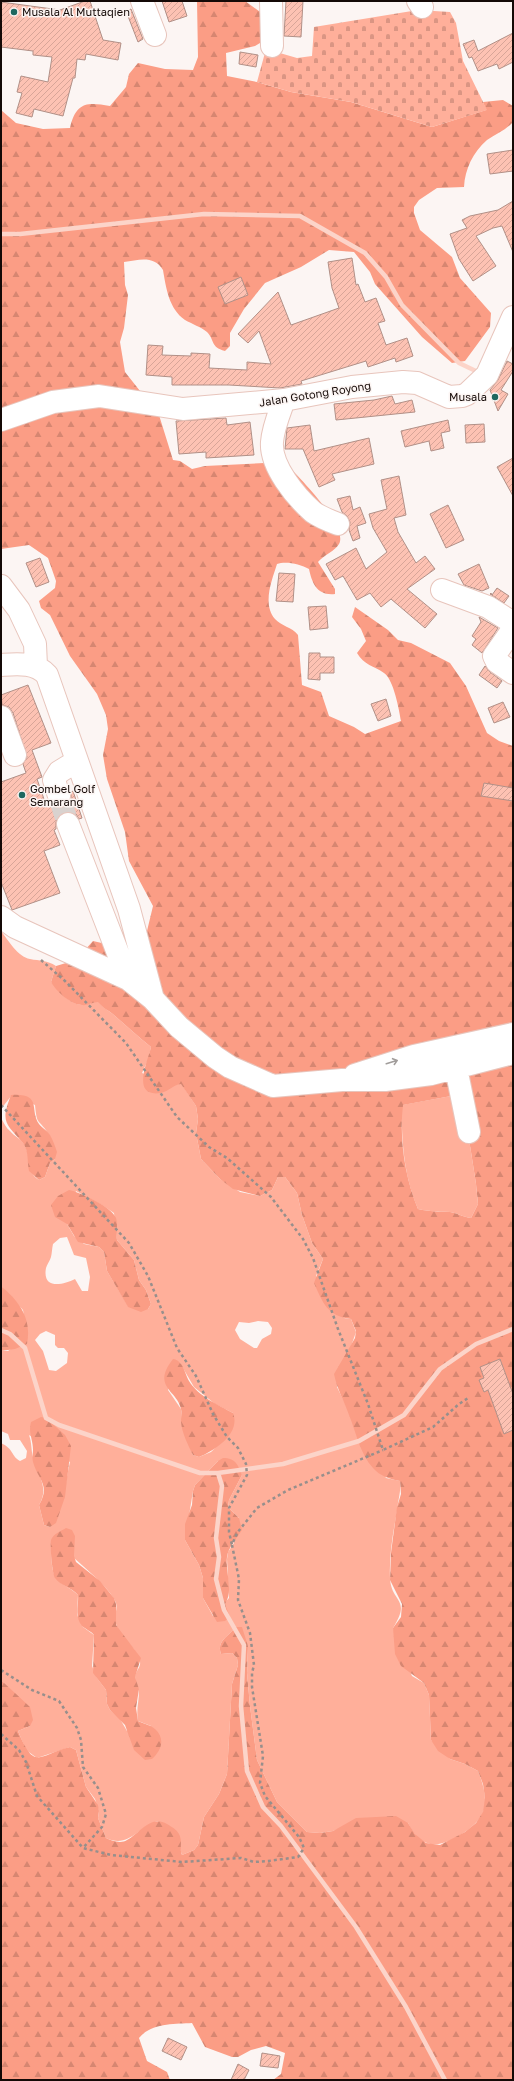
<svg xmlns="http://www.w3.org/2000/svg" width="514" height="2081" viewBox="0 0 514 2081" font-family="'Golos Text',sans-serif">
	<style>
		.green { fill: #ffaf9a; fill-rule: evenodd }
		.forest { fill: url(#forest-firs); fill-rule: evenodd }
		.cemetery { fill: url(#cemetery-stones) }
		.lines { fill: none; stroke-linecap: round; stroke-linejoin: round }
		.stream { stroke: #fcd4c9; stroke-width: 4.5 }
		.building { fill: url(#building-hatch); stroke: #b19087 }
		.minor-tunnel { stroke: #d9d2cf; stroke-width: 22; stroke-dasharray: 22 11; stroke-linecap: butt }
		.minor-casing { stroke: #e8c5bc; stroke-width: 24 }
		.path { stroke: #978f8c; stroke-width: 2.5; stroke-dasharray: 3 3; stroke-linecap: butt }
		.minor { stroke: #fff; stroke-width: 22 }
		.oneway { stroke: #a19d9b }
		.poi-dot { fill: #1e6860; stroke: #fcf5f3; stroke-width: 1.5 }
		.labels { text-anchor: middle; stroke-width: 3; stroke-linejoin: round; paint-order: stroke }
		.poi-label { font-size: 11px; fill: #140906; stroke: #fcf5f3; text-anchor: start }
		.street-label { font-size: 11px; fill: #140906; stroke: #fcf5f3 }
	</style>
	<defs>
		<pattern id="forest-firs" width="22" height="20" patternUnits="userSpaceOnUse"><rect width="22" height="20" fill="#fb9d85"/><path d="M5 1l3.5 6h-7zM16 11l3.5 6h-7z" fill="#d68671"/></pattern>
		<pattern id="cemetery-stones" width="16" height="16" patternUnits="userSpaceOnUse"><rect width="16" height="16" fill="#ffaf9a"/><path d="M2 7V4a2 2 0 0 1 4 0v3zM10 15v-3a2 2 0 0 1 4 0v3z" fill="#da9583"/></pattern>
		<pattern id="building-hatch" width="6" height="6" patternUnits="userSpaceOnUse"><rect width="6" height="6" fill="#fdc2b3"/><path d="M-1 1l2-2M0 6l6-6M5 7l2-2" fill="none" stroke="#d8a598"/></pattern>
	</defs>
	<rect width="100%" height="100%" fill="#fcf5f3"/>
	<!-- green -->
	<path class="green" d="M1,931C8,940 18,957 30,959C40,961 47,960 56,966L51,982C59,990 70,1005 82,1005C87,1005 93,1002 98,1001C103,1009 109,1010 115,1016C127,1026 138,1037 151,1047L148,1060L142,1073L174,1085L181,1083L196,1106L198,1119L196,1133L201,1159L220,1179L240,1192L260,1196L272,1190L278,1177H285L297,1193L302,1215L312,1243L323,1259L316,1276L344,1318L351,1319L356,1332L337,1387L349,1412L386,1478L400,1481C401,1494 398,1499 397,1511C393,1533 389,1555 390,1578C391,1603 412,1598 393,1628L412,1676L424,1683L429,1695L431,1740L450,1759L465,1764L478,1771C483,1783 488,1800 483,1813C476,1828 443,1850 427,1843C418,1840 412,1831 408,1823L345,1826L333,1831L320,1833L307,1832L277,1802L257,1760L250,1706L247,1673L248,1646L235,1627C229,1637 216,1640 221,1654L232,1653L237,1658L238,1665L232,1684L227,1774L219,1794L204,1817L198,1845L194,1850L182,1855L180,1849L158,1821C137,1827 129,1849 106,1838L98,1818L99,1811L95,1799L86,1787L76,1750L70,1747L37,1758L26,1750L18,1731L30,1726L13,1692L1,1680V1443C14,1449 11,1456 20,1461L26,1458L27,1451L20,1440H10L8,1434L1,1431V1351H8L28,1336L23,1310L1,1286V1118C4,1123 6,1128 10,1131C14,1136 21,1139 24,1144C32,1157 25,1171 39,1180L45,1177L50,1163L55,1159C53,1151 53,1139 48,1133C38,1118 37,1126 35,1105L12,1095L1,1109ZM76,1191L102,1205L114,1213L117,1240L134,1260L139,1280L146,1290L151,1304L148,1309L128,1306L107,1271L104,1252L99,1247L84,1244L74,1236L67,1224ZM67,1237L74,1255L86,1258L90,1277L88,1291H82L75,1279C63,1285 42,1290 46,1268C47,1264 50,1261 51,1257C52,1253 52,1248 53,1244L60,1238ZM258,1321L268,1322L272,1328L271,1334L262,1339L257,1348H254L240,1339L235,1330L239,1322L249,1323ZM46,1331L55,1335V1345L58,1348H64L68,1353L67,1363L56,1371L49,1370L43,1351L35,1340L40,1334ZM180,1363L194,1387L215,1404L233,1413L227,1437L211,1452L199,1457L193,1455L183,1429L181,1409L168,1390ZM29,1435L70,1462C64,1486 66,1507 50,1527L44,1525L39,1505C50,1487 37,1475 33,1457C31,1450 32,1443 29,1435ZM218,1461L242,1475L229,1500L228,1507L239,1518L234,1543L228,1552L227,1559L229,1598L213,1616L203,1598V1578L199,1565L185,1540L193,1491L195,1485ZM51,1540C65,1550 112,1588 116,1603C118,1610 113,1617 116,1624C120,1639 137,1646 140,1662C141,1667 136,1671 135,1676C135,1682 138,1686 139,1691C139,1702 136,1709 138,1721L151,1726L127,1731L120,1719L110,1710L107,1704L106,1690L97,1678L92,1666L94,1635L83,1627L77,1615L78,1595C72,1589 66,1587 60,1582C48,1573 53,1553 51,1540Z
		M462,1094L476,1184L478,1204L471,1218C463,1217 457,1213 450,1212C438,1211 431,1212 418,1209C404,1177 401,1140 402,1105Z"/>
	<!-- forest -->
	<path class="forest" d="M197,1H245L263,14L265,40L255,46L226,53L227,76L257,82L291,92L351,102L432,127L486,110L483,102L503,100L513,106V122C506,130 496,134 487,140C473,152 465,169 464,187L437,188L419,200L414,207V213L420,230L452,257L460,278L491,313L490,327L465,361L452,363L422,337L375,284L370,272L354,252L329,250L301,267L265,283L244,309L230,333V346L225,351C210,347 215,340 207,332C201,327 192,324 185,320C169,309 166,288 163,270C154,255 139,260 124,262L125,285L128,295L124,328L120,342L125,372L159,415L173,460L180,461L192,469L205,466L285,462C297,476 349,526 339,544C335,551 324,555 318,562L335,589V594C317,596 312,583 309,569C300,564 286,561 277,564C272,580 262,604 275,619C281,626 292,627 298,635L302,685L321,692L329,716L354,727L365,734L401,721C399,710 394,680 384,673C374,666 364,665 357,653L366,641L361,629L352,617L355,607L388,630L398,640L411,643L450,663L466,686L487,733L499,741L513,746V2080H273L281,2074L285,2053L266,2046L251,2050L238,2057H232L205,2047L192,2023C175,2024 151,2023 139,2038L147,2061L167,2072L170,2080H1V1680L30,1707L33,1720L30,1726L18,1731C35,1772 38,1755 70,1747L76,1750L86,1787L98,1805L99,1811L98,1818L106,1838C112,1841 121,1844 127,1840C140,1833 151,1814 167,1824C172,1827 176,1829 179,1834C183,1842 179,1848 182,1855L194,1850L198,1845L204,1817L219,1794L227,1774L232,1684L238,1665L237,1658L232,1653L221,1654C216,1640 229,1637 235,1627H242L248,1646L247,1673L250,1706L257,1760L277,1802L307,1832L320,1833L333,1831L356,1818L396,1816L408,1823L415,1834L426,1843L440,1845L465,1832L476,1823L483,1812L485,1798L483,1784L478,1771L465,1764L450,1759L438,1751L431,1740L429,1695L424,1683L401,1666L395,1654L393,1628L401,1617L402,1604L390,1580L391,1553L397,1507L401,1494L400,1481C389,1479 380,1476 373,1468C360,1454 356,1432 349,1415C344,1401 337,1389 334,1374L355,1338L356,1331L351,1319C327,1316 323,1303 314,1283L323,1259L312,1243L302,1215L297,1193L285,1177H278L272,1190L260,1196L233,1189L220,1179L201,1159L196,1133L198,1119L196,1106L181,1084C173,1085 169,1091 161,1093C130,1098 148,1061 151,1047C138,1037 127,1026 115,1016C109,1010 103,1009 98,1002C93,1002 87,1006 82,1005C71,1005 56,991 51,982L56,966L76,960L93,941L106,944C118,938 130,939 143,936L147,931L153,906L129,861L125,832L107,779L103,755L108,729L106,715L97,694L70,656L50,615L41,608L39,601L55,588L56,581L48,558L29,545L1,549V110L16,123L43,129L70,128C76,102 87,102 110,106L126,87L129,74L138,63L165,69L193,70L198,57ZM462,1094L476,1184L478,1204L471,1218C463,1217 457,1213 450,1212C437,1211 431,1212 418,1209C405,1178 399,1139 403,1105Z
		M11,1095C43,1093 29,1110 39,1124C42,1128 47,1130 50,1135C53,1140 55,1146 57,1152L55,1159L50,1163L45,1177L39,1180L29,1171C27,1162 29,1151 23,1143C6,1123 0,1123 11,1095Z
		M69,1190C80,1192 112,1207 116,1218C118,1224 116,1234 117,1240L134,1260L139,1280L146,1290L151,1304L148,1309L141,1312L128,1307L107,1271L104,1252L99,1247L78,1242L67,1224L55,1217L51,1205L58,1196Z
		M1,1286C20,1302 32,1319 27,1344L15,1349L1,1351Z
		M173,1359C183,1360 185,1374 189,1381C198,1396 218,1405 233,1413C241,1433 216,1450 199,1457L193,1455C188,1445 182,1433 181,1422C181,1418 182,1413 181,1409C177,1390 151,1387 173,1359Z
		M41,1417L46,1418L65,1435L71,1446L65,1497L56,1523L50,1527L44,1525L39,1505C51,1485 38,1480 33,1462C32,1458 33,1454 33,1450C33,1439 28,1433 31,1422Z
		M223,1458C236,1458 238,1465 242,1475L229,1500L228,1507L239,1518L242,1530C237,1538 228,1548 227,1557C225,1573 234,1590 225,1604L230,1617L225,1621L217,1622L203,1598V1578L199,1565L185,1540V1524L192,1505L193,1491L195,1485L218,1461Z
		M66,1528L72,1530L75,1536L74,1556L76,1562L100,1581L114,1598L116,1604V1625L141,1658L135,1677L139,1689L136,1708L138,1721C144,1724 151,1725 155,1729C166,1739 161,1751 152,1759L145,1760L134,1750L125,1725L110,1710L107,1704L106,1690L93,1673L94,1635C91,1631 85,1629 82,1626C74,1616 79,1606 78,1595C71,1587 61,1586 55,1578C52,1573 50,1546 51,1540C53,1534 61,1531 66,1528Z"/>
	<!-- cemetery -->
	<path class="cemetery" d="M418,10L450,12L456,23L463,61L487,110L432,127L351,102L291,92L257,82L266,49L297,58L312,56L314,27Z"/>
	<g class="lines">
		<!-- stream -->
		<path class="stream" d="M1,234H20L204,214L300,216L365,253L386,277L402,305L459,363L480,373
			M1,1330L10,1334L25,1348L46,1418L59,1425L200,1473H218L283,1464L359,1441L404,1415L440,1369L476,1344L513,1329
			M218,1473L222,1486L216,1538L219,1557L216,1579L224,1610L244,1645L241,1706L247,1771L263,1807L281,1826L356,1927L406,2007L445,2080"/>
	</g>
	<!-- building -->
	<path class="building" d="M85,1H90L103,40L121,43L118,60L86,54L85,60L77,59L75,78H73L63,116L34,109L32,117L16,113L22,93L17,92L21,76L48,82L52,57L33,55V51L1,47V2L60,10Z
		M162,1H182L187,16L169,22Z
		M286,1H303L301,37L284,36Z
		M131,9L143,39L138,42L126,11Z
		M513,33V62L499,69L497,64L478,71L472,57L469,58L463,44L474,40L478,51Z
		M240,52L258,55L256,67L239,64Z
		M513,150V171L490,174L487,154Z
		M513,201V252L502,226L493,228L476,236L496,266L473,281L459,259L450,234L467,228L462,220L470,216L498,210Z
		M352,258L356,285L358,284L365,302L376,298L385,321L378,323L386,345L407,338L413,356L396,362L395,358L368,367L366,361L301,381L302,384L280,388L229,385H172V377L146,375L148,345L163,346L162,355L191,356V353L210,354L209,368L247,370V362L271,364L259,331L248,343L238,334L278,292L291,325L339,308L332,288L328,262Z
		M241,277L248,295L225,304L218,287Z
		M507,361L513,364V371L501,390L508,394L498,411L490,390L498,380Z
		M392,396L395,404L412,400L415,412L336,420L334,404L374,400Z
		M226,418L227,425L250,422L254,455L206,458V452L179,454L176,421Z
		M448,420L450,431L441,433L444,448L431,451L429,441L405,447L401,431Z
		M484,424L485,442L466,443L465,425Z
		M310,425L314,451L369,438L374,464L332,474L335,480L319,487L303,449H285L287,428Z
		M513,458V496L497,467Z
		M399,476L406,515L394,518L398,532L416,563L425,556L435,569L407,589L437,614L425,628L391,599L381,607L370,593L357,600L343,576L335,580L326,564L356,548L366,569L387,552L373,528L369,514L387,509L381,480Z
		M350,496L353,510L360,507L366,523L357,526L360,538L353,541L349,530L350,522L347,516L342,512L337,499Z
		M448,505L464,540L446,548L430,514Z
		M40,558L49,582L36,587L26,563Z
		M479,564L489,588L482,591L464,585L458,574Z
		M279,573L295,574L293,602L276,601Z
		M497,588L509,596L504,603L490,594L491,593L492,595Z
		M326,606L328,628L310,630L308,607Z
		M479,617L498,628L482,653L472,645L476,639L472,636L481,622Z
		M309,653H320V657H334V673H320V680L308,679Z
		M485,666L490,672L502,681L497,688L479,675Z
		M28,685L51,743L32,750L42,777L37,779L45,802L48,801L56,808H63L68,804L71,798V792L73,791L82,818L79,819L76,814L70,812L63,813L59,816L56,822V829L54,830L60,845L44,851L60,893L12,910L1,882V782L26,773L23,764L27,757L13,713L9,707L2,705L1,695Z
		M386,699L391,716L378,721L371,704Z
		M503,702L510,717L494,723L488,708Z
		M484,783L513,788V801L481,796Z
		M500,1359L513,1394V1430L504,1434L488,1390L484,1392L479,1380L484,1378L480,1367Z
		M168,2038L187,2047L181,2060L162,2051Z
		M262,2053L280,2056L278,2068L260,2066Z
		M238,2064L249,2070L244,2080H231Z"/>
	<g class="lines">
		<!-- minor-tunnel -->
		<path class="minor-tunnel" d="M59,796L68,824"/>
		<defs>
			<path id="minor" d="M142,1L155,35
				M271,1L272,46
				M418,1L422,7
				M284,400C279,414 273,428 272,442C270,466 296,497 313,512C320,517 330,521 338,524
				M1,420L53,402L99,396L183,409L284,400L352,387L403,382L417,383L449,397L462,396L467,394L487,375L513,317
				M1,586L19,610L35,644L36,666
				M442,590L488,607L513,623
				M513,629L494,656L497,662L513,673
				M1,665C18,664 35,662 47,675L129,909L153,999L179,1027L215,1057L230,1067L273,1086L342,1080H385L431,1074L513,1053
				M1,717L15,755
				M59,796L54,780L59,772L77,761
				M68,824L128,979
				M1,917L15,927L128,979L153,999
				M456,1068L469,1132
				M355,1075L414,1056L513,1034"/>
		</defs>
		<!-- minor casing -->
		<use href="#minor" class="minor-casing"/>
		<!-- path -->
		<path class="path" d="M41,960L65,981L126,1043L177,1117L209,1147L227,1158L271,1197L303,1239L313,1258L338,1329L368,1404L383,1450L433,1427L459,1404L468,1398
			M1,1105L129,1243L148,1276L177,1348L196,1376L213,1414L227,1437L238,1448L246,1464L247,1475L229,1508V1532L232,1545
			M1,1670L32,1690L59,1701L77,1728L81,1740L83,1767L98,1788L106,1814L102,1827L83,1848
			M1,1734L19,1750L26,1762L37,1796L83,1848L111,1855L182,1862L241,1858L254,1862L268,1861L298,1857L304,1848L299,1837L265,1796L260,1783L263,1756L252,1687V1673L254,1665L250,1633L238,1600L239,1579L232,1545L237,1533L257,1508L288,1490L383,1450"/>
		<!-- minor -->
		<use href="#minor" class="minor"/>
	</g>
	<!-- one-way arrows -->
	<defs><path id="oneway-shaft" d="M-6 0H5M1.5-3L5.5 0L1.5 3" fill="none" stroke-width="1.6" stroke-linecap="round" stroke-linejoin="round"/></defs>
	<use class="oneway" href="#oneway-shaft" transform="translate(392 1062) rotate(-17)"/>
	<!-- markers -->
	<g class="poi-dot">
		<circle cx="14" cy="12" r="4"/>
		<circle cx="495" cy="397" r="4"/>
		<circle cx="22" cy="795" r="4"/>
	</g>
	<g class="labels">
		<!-- poi labels -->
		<g class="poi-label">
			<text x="22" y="16">Musala Al Muttaqien</text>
			<text x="487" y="401" text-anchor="end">Musala</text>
			<text x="30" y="793">Gombel Golf<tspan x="30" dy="13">Semarang</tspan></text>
		</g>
		<!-- street labels -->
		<g class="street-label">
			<text transform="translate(315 394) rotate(-9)" y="4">Jalan Gotong Royong</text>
		</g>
	</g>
	<!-- border -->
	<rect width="514" height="2081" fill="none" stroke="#140906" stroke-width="4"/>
</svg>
